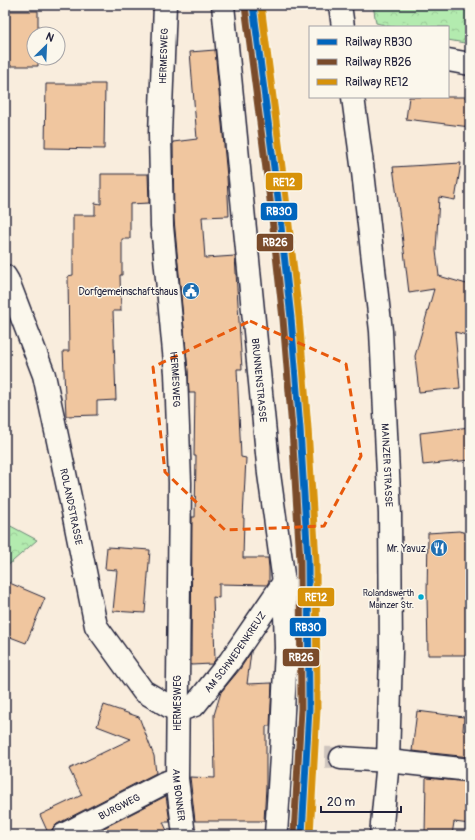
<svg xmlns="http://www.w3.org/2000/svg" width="475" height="840" viewBox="0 0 475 840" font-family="Pangolin,sans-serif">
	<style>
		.forest { fill: url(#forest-crowns); stroke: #6a8675 }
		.building { fill: #f0c69f; stroke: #22223b }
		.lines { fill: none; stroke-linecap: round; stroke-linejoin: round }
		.minor-tunnel { stroke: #cec4bd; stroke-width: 22; stroke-dasharray: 22 11; stroke-linecap: butt }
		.minor-casing { stroke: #22223b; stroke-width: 25 }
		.major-casing { stroke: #22223b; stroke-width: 25 }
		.minor { stroke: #fbf7ec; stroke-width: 22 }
		.major { stroke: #fbf7ec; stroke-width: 22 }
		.rail-1-casing { stroke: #fbf7ec; stroke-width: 10 }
		.rail-2-casing { stroke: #fbf7ec; stroke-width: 10 }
		.rail-3-casing { stroke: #fbf7ec; stroke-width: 10 }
		.rail-1 { stroke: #0065bd; stroke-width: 7 }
		.rail-2 { stroke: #7a4b2a; stroke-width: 7 }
		.rail-3 { stroke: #d79209; stroke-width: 7 }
		.marked { fill: none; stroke: #e8590c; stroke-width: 3; stroke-dasharray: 8 5; stroke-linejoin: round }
		.bus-dot { fill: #00a9ce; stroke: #fbf7ec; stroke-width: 1.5 }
		.labels { text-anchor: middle; stroke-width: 3; stroke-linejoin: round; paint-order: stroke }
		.bus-label { font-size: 9px; fill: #22223b; stroke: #fbf7ec; text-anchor: end }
		.street-label { font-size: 10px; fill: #22223b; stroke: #fbf7ec }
		.poi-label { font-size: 10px; fill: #22223b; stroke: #fbf7ec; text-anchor: end }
		.line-badge { stroke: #fbf7ec; stroke-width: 1.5 }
		.badge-label { font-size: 11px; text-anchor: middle; font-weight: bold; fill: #fff }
	</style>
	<defs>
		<pattern id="forest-crowns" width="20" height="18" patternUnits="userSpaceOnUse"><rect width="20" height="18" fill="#b3ebaf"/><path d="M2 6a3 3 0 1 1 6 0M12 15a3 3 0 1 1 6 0" fill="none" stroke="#9ac997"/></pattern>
	</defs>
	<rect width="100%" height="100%" fill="#f9eddd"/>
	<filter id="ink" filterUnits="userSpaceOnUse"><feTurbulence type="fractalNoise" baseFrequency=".025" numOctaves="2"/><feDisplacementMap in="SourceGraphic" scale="8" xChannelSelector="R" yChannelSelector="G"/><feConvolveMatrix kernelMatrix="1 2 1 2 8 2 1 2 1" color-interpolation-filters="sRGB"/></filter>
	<g filter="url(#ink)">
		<!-- forest -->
		<path class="forest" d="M373,5H470V44L448,40V27H392L376,23Z
			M5,523L37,540L5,568Z"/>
		<!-- building -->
		<path class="building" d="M5,11H38V34H34V58H38V66H7V36H5Z
			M215,50L227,177L229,216L202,217L205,258L235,256L242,369H237L241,457L246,458L243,518H244L243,558H268L269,568V581L267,585L219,584V598L213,597L215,660L212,664L191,665L192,517H195L196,456H194L195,393H189L188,372L174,219L173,142L197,139L190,52Z
			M46,84H105L104,149L45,148Z
			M409,97H470V127L406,119Z
			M461,163L455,200L439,197L436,251L439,276L470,285V336L455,332L460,388L419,392L415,356L434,289L409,293L402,234L393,167Z
			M101,174H148L149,203L130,204V239H122V275H120L121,311H113L116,400L97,401V415L66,416L63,351H69L68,276L73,275V215H95V203L101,204Z
			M470,427V460L423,465L420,433Z
			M459,531L470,534V655H428L427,595L428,533Z
			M107,547L150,550L145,613L113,611L117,570L105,569Z
			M5,581L45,598L26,643L5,635Z
			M251,652L247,684L272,683L270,726H266V787L264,821H195L190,777L215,778L214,715L221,692L240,669Z
			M104,705L139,717L154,756L156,773L57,824L52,829L51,835H49L40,815L82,795L69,769L131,739L97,726Z
			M417,711L464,717L463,731L470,732V757L412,751Z
			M426,778L470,782V824L454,822L452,835H425Z
			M166,796L170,822H163L169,835H90Z"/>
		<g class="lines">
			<!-- minor-tunnel -->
			<path class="minor-tunnel" d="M292,757L341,758"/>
			<defs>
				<g id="minor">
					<path id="s1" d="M165,5L160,134L162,226L176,373L180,483L177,779L184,835"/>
					<path id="s2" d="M223,5L269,474L284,582L286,648L281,756L276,835"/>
					<path d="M448,60L470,64"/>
					<path id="s3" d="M5,276L8,281L44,375L70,497L96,626L143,691L177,711L195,705L230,661L284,582"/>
					<path d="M341,758L388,761L470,770"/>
					<path id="s4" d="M63,835L164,783L177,779"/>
				</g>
				<g id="major">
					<path d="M340,5L343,27"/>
					<path id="s5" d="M353,97L363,172L381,331L390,514L391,653L388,761L381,835"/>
				</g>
			</defs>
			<!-- minor casing -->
			<use href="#minor" class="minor-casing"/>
			<!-- major casing -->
			<use href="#major" class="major-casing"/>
			<!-- minor -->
			<use href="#minor" class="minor"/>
			<!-- major -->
			<use href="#major" class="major"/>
			<defs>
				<path id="rail-1" d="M253,5L278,199L291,318L300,428L308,561L309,709L302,835"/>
				<path id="rail-2" d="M245,6L270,200L283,319L292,429L300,561L301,709L294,835"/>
				<path id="rail-3" d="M261,5L286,198L299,317L308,428L316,561L317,709L310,835"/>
			</defs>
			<!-- rail-1 casing -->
			<use href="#rail-1" class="rail-1-casing"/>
			<!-- rail-2 casing -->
			<use href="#rail-2" class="rail-2-casing"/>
			<!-- rail-3 casing -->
			<use href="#rail-3" class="rail-3-casing"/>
			<!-- rail-1 -->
			<use href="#rail-1" class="rail-1"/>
			<!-- rail-2 -->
			<use href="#rail-2" class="rail-2"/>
			<!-- rail-3 -->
			<use href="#rail-3" class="rail-3"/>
		</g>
	</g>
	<!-- marked area -->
	<path class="marked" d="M250,321L346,364L361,456L324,526L225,530L165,472L153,367Z"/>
	<!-- icons -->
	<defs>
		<symbol id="civic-disc" viewBox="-11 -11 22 22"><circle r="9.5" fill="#1f6fb2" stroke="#fbf7ec"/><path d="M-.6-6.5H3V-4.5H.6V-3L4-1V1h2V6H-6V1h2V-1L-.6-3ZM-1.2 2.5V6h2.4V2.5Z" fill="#fff"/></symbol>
		<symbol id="restaurant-disc" viewBox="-11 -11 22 22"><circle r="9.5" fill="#1f6fb2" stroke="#fbf7ec"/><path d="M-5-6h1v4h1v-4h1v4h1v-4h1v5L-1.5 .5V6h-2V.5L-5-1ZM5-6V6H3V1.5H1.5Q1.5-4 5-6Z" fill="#fff"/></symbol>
	</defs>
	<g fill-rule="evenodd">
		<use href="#civic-disc" x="181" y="281" width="20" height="20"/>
		<use href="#restaurant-disc" x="429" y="538" width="20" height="20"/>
	</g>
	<!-- markers -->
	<circle class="bus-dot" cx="421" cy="597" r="3.5"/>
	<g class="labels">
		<!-- bus labels -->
		<g class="bus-label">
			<text x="414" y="596">Rolandswerth<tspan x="414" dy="12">Mainzer Str.</tspan></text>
		</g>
		<!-- street labels -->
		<g class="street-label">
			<text transform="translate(163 56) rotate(-88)" y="4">HERMESWEG</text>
			<text dy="4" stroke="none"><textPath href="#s1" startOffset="375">HERMESWEG</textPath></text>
			<text dy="4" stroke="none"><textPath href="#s2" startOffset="377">BRUNNENSTRASSE</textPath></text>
			<text dy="4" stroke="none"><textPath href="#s5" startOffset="370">MAINZER STRASSE</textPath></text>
			<text dy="4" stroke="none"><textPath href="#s3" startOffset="241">ROLANDSTRASSE</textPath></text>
			<text dy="4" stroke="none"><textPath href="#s3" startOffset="568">AM SCHWEDENKREUZ</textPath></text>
			<text transform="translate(177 703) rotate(-90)" y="4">HERMESWEG</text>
			<text dy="4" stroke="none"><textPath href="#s1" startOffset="791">AM BONNER</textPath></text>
			<text dy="4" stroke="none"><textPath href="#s4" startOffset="63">BURGWEG</textPath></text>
		</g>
		<!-- poi labels -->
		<g class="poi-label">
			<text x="178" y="295">Dorfgemeinschaftshaus</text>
			<text x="426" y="552">Mr. Yavuz</text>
		</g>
	</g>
	<g class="line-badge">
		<rect x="265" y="172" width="38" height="19" rx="4" fill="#d79209"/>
		<rect x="260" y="202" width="38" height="19" rx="4" fill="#0065bd"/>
		<rect x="256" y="233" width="38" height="19" rx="4" fill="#7a4b2a"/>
		<rect x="297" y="587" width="38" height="20" rx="4" fill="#d79209"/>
		<rect x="289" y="617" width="38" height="20" rx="4" fill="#0065bd"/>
		<rect x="282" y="648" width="38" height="19" rx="4" fill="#7a4b2a"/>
	</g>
	<g class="badge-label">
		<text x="284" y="186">RE12</text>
		<text x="279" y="215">RB30</text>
		<text x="275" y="246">RB26</text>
		<text x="316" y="601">RE12</text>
		<text x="308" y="631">RB30</text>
		<text x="301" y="661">RB26</text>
	</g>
	<!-- margin -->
	<rect width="475" height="840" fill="none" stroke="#fbf7ec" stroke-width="20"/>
	<rect x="10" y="10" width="455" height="820" fill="none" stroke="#22223b" stroke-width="1.5" filter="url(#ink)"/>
	<!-- legend -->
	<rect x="309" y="26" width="140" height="72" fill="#fbf7ec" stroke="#a4a2a5"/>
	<rect x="317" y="39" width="20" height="6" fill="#0065bd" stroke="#a4a2a5"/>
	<text x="345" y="46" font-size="12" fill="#22223b">Railway RB30</text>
	<rect x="317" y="59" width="20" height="6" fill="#7a4b2a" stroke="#a4a2a5"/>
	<text x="345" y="66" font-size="12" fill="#22223b">Railway RB26</text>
	<rect x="317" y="79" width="20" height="6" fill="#d79209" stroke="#a4a2a5"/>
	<text x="345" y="86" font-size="12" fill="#22223b">Railway RE12</text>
	<!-- north arrow -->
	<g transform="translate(46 46) rotate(24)"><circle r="19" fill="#fbf7ec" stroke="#a4a2a5"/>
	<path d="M0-3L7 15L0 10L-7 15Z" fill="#1f6fb2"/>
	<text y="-6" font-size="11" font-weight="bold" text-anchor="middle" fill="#22223b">N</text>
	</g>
	<!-- scale -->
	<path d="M321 806v6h80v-6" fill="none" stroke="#22223b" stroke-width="2"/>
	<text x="327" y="806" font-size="12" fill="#22223b" stroke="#fbf7ec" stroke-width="3" paint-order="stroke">20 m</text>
</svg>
